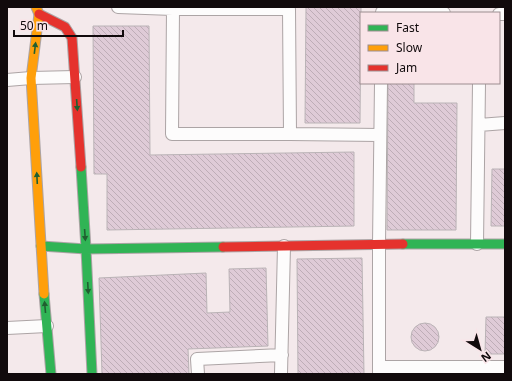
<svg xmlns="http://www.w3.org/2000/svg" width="512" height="381" viewBox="0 0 512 381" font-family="'Noto Sans',sans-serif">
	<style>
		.building { fill: url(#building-back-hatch); stroke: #bab3b6 }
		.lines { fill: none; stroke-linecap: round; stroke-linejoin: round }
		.street-casing { stroke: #aca4a5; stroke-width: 14 }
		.fast-casing { stroke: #aca4a5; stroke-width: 11 }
		.slow-casing { stroke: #aca4a5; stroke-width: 11 }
		.jam-casing { stroke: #aca4a5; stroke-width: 11 }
		.street { stroke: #fdfcfc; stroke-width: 12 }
		.fast { stroke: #30b455; stroke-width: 9 }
		.slow { stroke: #ff9f0a; stroke-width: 9 }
		.jam { stroke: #e5322d; stroke-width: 9 }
		.oneway { fill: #205f30 }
	</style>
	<defs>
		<pattern id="building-back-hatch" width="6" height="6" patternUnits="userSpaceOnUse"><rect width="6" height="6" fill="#dfcbd7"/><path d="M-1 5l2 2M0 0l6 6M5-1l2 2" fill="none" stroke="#beadb7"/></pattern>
	</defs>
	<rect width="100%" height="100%" fill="#f4e9eb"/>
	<!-- building -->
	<path class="building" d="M306,7H361L360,123H305Z
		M93,26H149L150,155L354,152V226L107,230V174H94Z
		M388,83H414V103H457L456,230H387Z
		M492,169H505V226H491Z
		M362,258L364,374H298L297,259Z
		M266,268L268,346L188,349L189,374H102L99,278L206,273L207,313L230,312L229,269Z
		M486,317H505V354H485Z
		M411 337a14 14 0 1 1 28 0a14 14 0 1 1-28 0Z"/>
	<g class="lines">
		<defs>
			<path id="street" d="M118,7L173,9H289L290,134
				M173,9L172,134H290L380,135
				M382,12L444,13
				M499,14H505
				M7,80L31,78L75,77
				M479,125L505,123
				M477,244L479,83
				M7,328L47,326
				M379,367H505
				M198,374L197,359L282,355
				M281,374L284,246
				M379,374V244L381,83"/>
			<path id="fast" d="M81,167L86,249L92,374
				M403,244H505
				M41,246L86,249L223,247
				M44,294L51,374"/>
			<path id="slow" d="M36,7L39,14L31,78L44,294"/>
			<path id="jam" d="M39,14L65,27L72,38L81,167
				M223,247L403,244"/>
		</defs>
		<!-- street casing -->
		<use href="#street" class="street-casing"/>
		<!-- fast casing -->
		<use href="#fast" class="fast-casing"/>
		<!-- slow casing -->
		<use href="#slow" class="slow-casing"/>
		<!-- jam casing -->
		<use href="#jam" class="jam-casing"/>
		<!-- street -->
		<use href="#street" class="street"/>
		<!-- fast -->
		<use href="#fast" class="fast"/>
		<!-- slow -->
		<use href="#slow" class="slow"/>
		<!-- jam -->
		<use href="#jam" class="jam"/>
	</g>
	<!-- one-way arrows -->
	<defs><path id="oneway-solid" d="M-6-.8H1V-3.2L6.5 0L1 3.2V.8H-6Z"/></defs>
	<g class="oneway">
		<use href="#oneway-solid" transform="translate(35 48) rotate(-83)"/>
		<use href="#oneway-solid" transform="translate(77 105) rotate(86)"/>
		<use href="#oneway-solid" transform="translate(37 178) rotate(-93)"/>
		<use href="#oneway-solid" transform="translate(85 235) rotate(86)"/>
		<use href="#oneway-solid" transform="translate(88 288) rotate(87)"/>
		<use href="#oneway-solid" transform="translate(45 307) rotate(-95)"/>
	</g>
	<!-- border -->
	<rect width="512" height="381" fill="none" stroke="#110a0c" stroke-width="16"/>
	<!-- legend -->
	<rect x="360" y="12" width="140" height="72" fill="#f9e4e8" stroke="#9c8d90"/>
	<rect x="368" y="25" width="20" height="6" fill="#30b455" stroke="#9c8d90"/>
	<text x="396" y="32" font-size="12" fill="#110a0c">Fast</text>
	<rect x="368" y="45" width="20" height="6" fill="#ff9f0a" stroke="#9c8d90"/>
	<text x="396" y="52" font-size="12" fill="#110a0c">Slow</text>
	<rect x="368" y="65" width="20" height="6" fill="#e5322d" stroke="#9c8d90"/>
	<text x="396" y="72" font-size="12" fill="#110a0c">Jam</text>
	<!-- north arrow -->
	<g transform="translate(480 349) rotate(143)" stroke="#f9e4e8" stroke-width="3" paint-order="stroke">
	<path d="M0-3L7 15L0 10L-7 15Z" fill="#110a0c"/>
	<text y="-6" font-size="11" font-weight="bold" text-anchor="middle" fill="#110a0c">N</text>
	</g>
	<!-- scale -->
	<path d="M14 30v6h109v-6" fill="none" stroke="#110a0c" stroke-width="2"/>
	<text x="20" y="30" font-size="12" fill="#110a0c" stroke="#f9e4e8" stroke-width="3" paint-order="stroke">50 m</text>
</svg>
